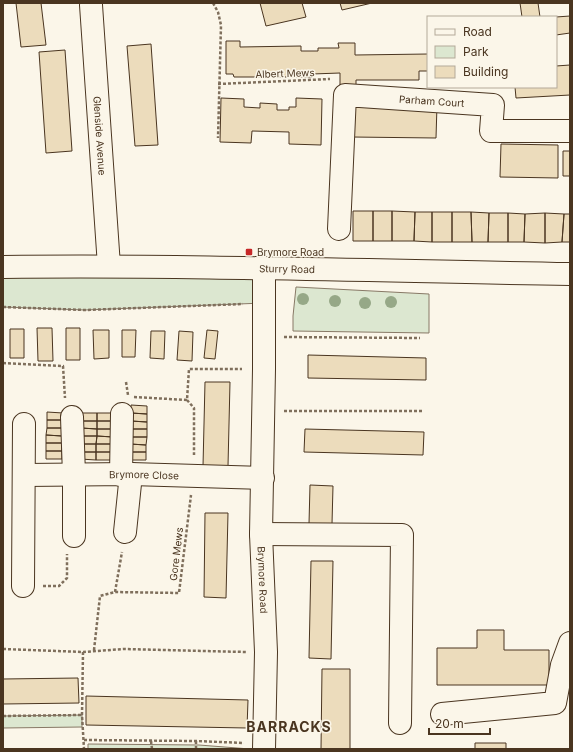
<svg xmlns="http://www.w3.org/2000/svg" width="573" height="752" viewBox="0 0 573 752" font-family="Inter,sans-serif">
	<style>
		.green { fill: #dce7d0; stroke: #887966 }
		.building { fill: #ecdcbc; stroke: #4a3520 }
		.lines { fill: none; stroke-linecap: round; stroke-linejoin: round }
		.minor-casing { stroke: #4a3520; stroke-width: 24 }
		.highway-casing { stroke: #4a3520; stroke-width: 24 }
		.path { stroke: #7f6f5c; stroke-width: 2.5; stroke-dasharray: 3 2; stroke-linecap: butt }
		.minor { stroke: #fbf6e9; stroke-width: 22 }
		.highway { stroke: #fbf6e9; stroke-width: 22 }
		.tree { fill: #96a887 }
		.poi-dot { fill: #c62828; stroke: #fbf6e9; stroke-width: 1.5 }
		.labels { text-anchor: middle; stroke-width: 3; stroke-linejoin: round; paint-order: stroke }
		.street-label { font-size: 10px; fill: #4a3520; stroke: #fbf6e9 }
		.poi-label { font-size: 10px; fill: #4a3520; stroke: #fbf6e9; text-anchor: start }
		.district-label { font-size: 14px; font-weight: bold; letter-spacing: 1px; fill: #4a3520; stroke: #fbf6e9 }
	</style>
	<rect width="100%" height="100%" fill="#fbf6e9"/>
	<!-- green -->
	<path class="green" d="M3,267L264,268V303L85,310L3,307Z
		M296,287L429,294V333L293,331V316Z
		M82,715V727L3,728V716Z
		M88,744L199,745L250,749H88Z"/>
	<!-- building -->
	<path class="building" d="M16,3H41L46,45L21,47Z
		M260,3H302L306,17L266,26Z
		M340,3H372L342,10Z
		M520,3H538L540,17H522Z
		M570,16V33L556,35V17Z
		M226,41H240V47L301,46V51H318V48H339L338,43H355V55L428,54V71H419V80H356V85H340V73L312,74V77H234L233,74H226Z
		M151,44L158,145L135,146L127,46Z
		M65,50L72,151L46,153L39,52Z
		M570,65V95L516,98L515,87H556V66Z
		M221,98L244,99V107L260,108V103L277,104V110H289V107H296V98L322,99L321,145L289,144V132L252,131L251,143L220,142Z
		M352,104L437,105L436,138L352,137Z
		M501,144L558,145V178L500,177Z
		M563,151H570V176H563Z
		M353,211H373V241H353Z
		M373,211H392V241H373Z
		M392,211L415,212L414,241H392Z
		M415,212H432V242L414,241Z
		M432,212H452V242H432Z
		M452,212H471L472,242H452Z
		M471,212L489,213L488,242H472Z
		M489,213H508V242H488Z
		M508,213L525,214L524,242H508Z
		M545,213V243L524,242L525,214Z
		M545,213L564,214L562,242L545,243Z
		M564,214H570V242H562Z
		M37,328H52L53,361H38Z
		M66,328H80V360H66Z
		M10,329H24V358H10Z
		M93,330H109V358L94,359Z
		M122,330H136L135,357H122Z
		M207,330L218,331L215,359L204,358Z
		M151,331H165L164,359L150,358Z
		M179,331L193,332L192,361L177,360Z
		M308,355L426,358V380L308,378Z
		M205,382H230L228,466H203Z
		M131,405L147,406V414L131,413Z
		M47,412L63,413V420H47Z
		M81,413H97V421H81Z
		M97,413H113V421H97Z
		M131,413L147,414V422L131,421Z
		M47,420H63L62,428H47Z
		M81,421H97V429L81,428Z
		M97,421H113V429H97Z
		M131,421L147,422V429H130Z
		M47,428H62V436L46,435Z
		M81,428L97,429V436H80Z
		M97,429H113V437L97,436Z
		M130,429H147V437H130Z
		M305,429L424,432L423,455L304,452Z
		M46,435L62,436V443H46Z
		M80,436H97L96,444H80Z
		M97,436L113,437L112,444H96Z
		M130,437H147L146,445L130,444Z
		M46,443H62V451H46Z
		M80,444H96V452H80Z
		M96,444H112V452H96Z
		M130,444L146,445V452H130Z
		M46,451H62V459H46Z
		M80,452H96V460L80,459Z
		M96,452H112V460H96Z
		M130,452H146V460H130Z
		M310,485L333,486L332,524H309Z
		M205,513H228L226,598L204,597Z
		M311,561H333L331,659L309,658Z
		M477,630H504V650H549V685H437V648H477Z
		M322,669H350V749H321Z
		M78,678L79,703L3,704V679Z
		M86,696L248,700L247,728L86,725Z
		M475,743H506V749H475Z"/>
	<g class="lines">
		<defs>
			<g id="minor">
				<path id="s1" d="M91,5L109,266"/>
				<path id="s2" d="M339,229L345,95L493,105L491,131H570"/>
				<path id="s3" d="M264,268V369L261,534L266,652L264,749"/>
				<path d="M72,417L74,475V536"/>
				<path id="s4" d="M24,475L131,474L263,478"/>
				<path d="M121,475L122,414"/>
				<path d="M125,532L131,474"/>
				<path d="M261,534L402,535L400,723"/>
				<path d="M23,586L24,424"/>
				<path d="M442,714L555,703L562,665L570,643"/>
			</g>
			<g id="highway">
				<path id="s5" d="M3,267C192,265 381,271 570,274"/>
			</g>
		</defs>
		<!-- minor casing -->
		<use href="#minor" class="minor-casing"/>
		<!-- highway casing -->
		<use href="#highway" class="highway-casing"/>
		<!-- path -->
		<path class="path" d="M213,3L218,12L221,25L218,138
			M218,84L330,79
			M3,307L85,310L243,304
			M284,337L420,338
			M3,363L63,366L65,398
			M126,382L128,395
			M134,397L187,400L189,369H242
			M187,400L194,408V455
			M284,411H423
			M43,586H59L67,578V554
			M115,592L122,552
			M3,649L83,652L123,649L246,652
			M94,650L100,596L115,592L179,593L191,495
			M83,652L82,715L84,749
			M3,716L82,715
			M84,740L196,741L244,743
			M151,741L152,749
			M196,749V741"/>
		<!-- minor -->
		<use href="#minor" class="minor"/>
		<!-- highway -->
		<use href="#highway" class="highway"/>
	</g>
	<!-- trees -->
	<g class="tree">
		<circle cx="303" cy="299" r="6"/>
		<circle cx="335" cy="301" r="6"/>
		<circle cx="391" cy="302" r="6"/>
		<circle cx="365" cy="303" r="6"/>
	</g>
	<!-- markers -->
	<rect class="poi-dot" x="245" y="248" width="8" height="8" rx="2"/>
	<g class="labels">
		<!-- street labels -->
		<g class="street-label">
			<text transform="translate(285 73) rotate(-2)" y="4">Albert Mews</text>
			<text dy="4" stroke="none"><textPath href="#s2" startOffset="221">Parham Court</textPath></text>
			<text dy="4" stroke="none"><textPath href="#s1" startOffset="131">Glenside Avenue</textPath></text>
			<text dy="4" stroke="none"><textPath href="#s5" startOffset="284">Sturry Road</textPath></text>
			<text dy="4" stroke="none"><textPath href="#s4" startOffset="120">Brymore Close</textPath></text>
			<text transform="translate(176 554) rotate(-83)" y="4">Gore Mews</text>
			<text dy="4" stroke="none"><textPath href="#s3" startOffset="312">Brymore Road</textPath></text>
		</g>
		<!-- poi labels -->
		<g class="poi-label">
			<text x="257" y="256">Brymore Road</text>
		</g>
		<!-- district labels -->
		<g class="district-label">
			<text x="289" y="732">BARRACKS</text>
		</g>
	</g>
	<!-- border -->
	<rect width="573" height="752" fill="none" stroke="#4a3520" stroke-width="8"/>
	<!-- legend -->
	<rect x="427" y="16" width="130" height="72" fill="#fbf6e9" stroke="#b4a999"/>
	<rect x="435" y="29" width="20" height="6" fill="#fbf6e9" stroke="#b4a999"/>
	<text x="463" y="36" font-size="12" fill="#4a3520">Road</text>
	<rect x="435" y="46" width="20" height="12" fill="#dce7d0" stroke="#b4a999"/>
	<text x="463" y="56" font-size="12" fill="#4a3520">Park</text>
	<rect x="435" y="66" width="20" height="12" fill="#ecdcbc" stroke="#b4a999"/>
	<text x="463" y="76" font-size="12" fill="#4a3520">Building</text>
	<!-- scale -->
	<path d="M429 728v6h61v-6" fill="none" stroke="#4a3520" stroke-width="2"/>
	<text x="435" y="728" font-size="12" fill="#4a3520" stroke="#fbf6e9" stroke-width="3" paint-order="stroke">20 m</text>
</svg>
